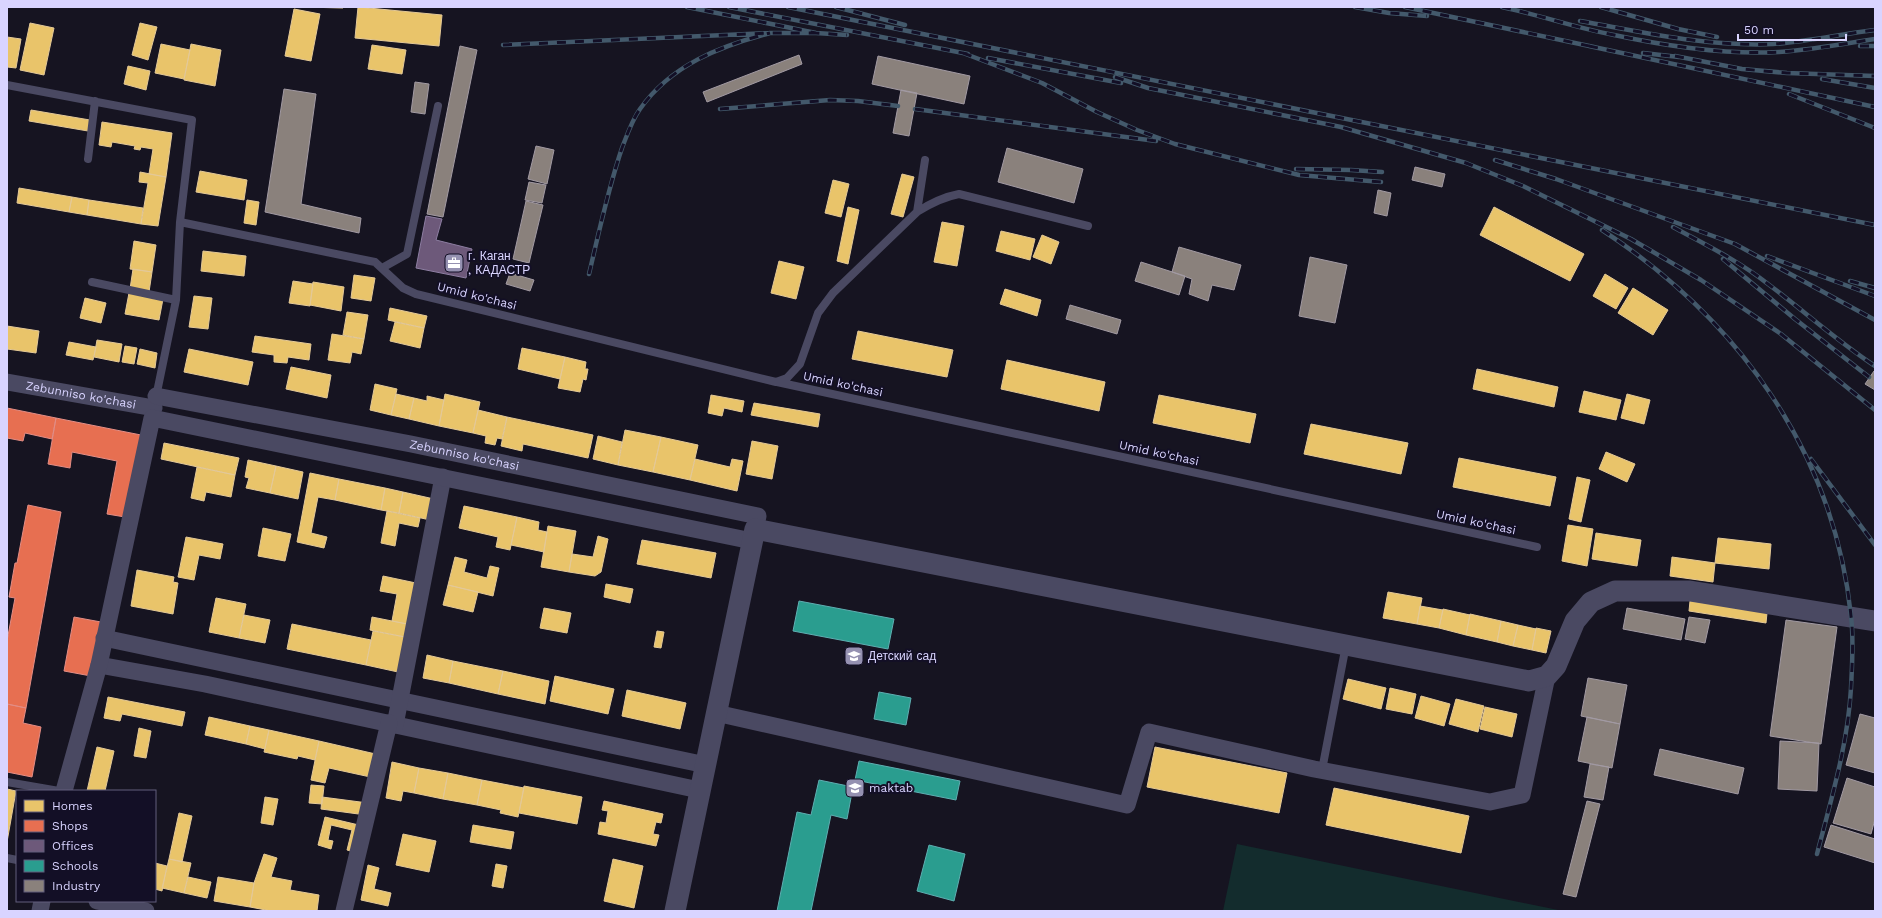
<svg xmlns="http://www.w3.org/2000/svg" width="1882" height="918" viewBox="0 0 1882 918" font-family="'Work Sans',sans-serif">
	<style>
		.green { fill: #132c2d }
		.homes { fill: #e9c46a; stroke: #e4c997 }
		.shops { fill: #e76f51; stroke: #e38d85 }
		.offices { fill: #6d597a; stroke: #8d7ea2 }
		.schools { fill: #2a9d8f; stroke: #5eaeb1 }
		.industry { fill: #8a817c; stroke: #a29aa3 }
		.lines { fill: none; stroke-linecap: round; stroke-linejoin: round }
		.service { stroke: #4a4962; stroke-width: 8 }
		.minor { stroke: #4a4962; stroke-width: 17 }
		.tertiary { stroke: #4a4962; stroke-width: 21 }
		.rail-casing { stroke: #43596b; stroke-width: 4.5 }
		.rail { stroke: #130f26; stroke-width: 3; stroke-dasharray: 9; stroke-linecap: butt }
		.labels { text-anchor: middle; stroke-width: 4; stroke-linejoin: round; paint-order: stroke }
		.poi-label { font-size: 12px; fill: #d9d4ff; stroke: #130f26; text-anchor: start }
		.street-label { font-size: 12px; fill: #d9d4ff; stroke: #130f26 }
	</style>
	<rect width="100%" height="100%" fill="#161421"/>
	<!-- green -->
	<path class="green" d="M1237,844L1563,911H1223Z"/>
	<!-- homes -->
	<path class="homes" d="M304,7H343V8Z
		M358,7L442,15L439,46L355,38Z
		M294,9L320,14L311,61L285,56Z
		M30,23L54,28L44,75L20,70Z
		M140,23L157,27L148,60L132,55Z
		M7,37L21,39L16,68L7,67Z
		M161,44L190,50L184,79L155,73Z
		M191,44L221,50L215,86L184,80Z
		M372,45L406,50L402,74L368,69Z
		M128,66L150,71L146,90L124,84Z
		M31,110L90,120L88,131L29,121Z
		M102,122L172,133L166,177L149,174L153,149L141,147L140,150L134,149L135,146L112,142L111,147L99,145Z
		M200,171L247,180L244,200L196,192Z
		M140,172L166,177L158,226L141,224L148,183L139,182Z
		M902,174L914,177L903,217L891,214Z
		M833,180L849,184L841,217L825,213Z
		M19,188L72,197L69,212L17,203Z
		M72,197L89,200L87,215L69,212Z
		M89,200L143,208L141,224L87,215Z
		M247,200L259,202L256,225L244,223Z
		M848,207L859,210L848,264L837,261Z
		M1494,207L1584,254L1570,281L1480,235Z
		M942,222L964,226L957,266L934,262Z
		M1001,231L1035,239L1030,260L996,251Z
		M1042,235L1059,242L1051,264L1033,257Z
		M134,241L156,245L152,272L130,269Z
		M203,251L246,256L244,276L201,271Z
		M779,261L804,267L796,299L771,293Z
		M133,269L152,272L149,292L130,289Z
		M1605,274L1628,288L1616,309L1593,296Z
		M354,275L375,278L371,301L351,298Z
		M293,281L313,284L310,306L289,303Z
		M313,282L344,287L341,311L310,305Z
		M1633,288L1668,310L1653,335L1618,313Z
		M1005,289L1041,300L1037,316L1000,304Z
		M129,293L163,299L159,320L125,314Z
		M194,296L212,298L208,329L189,327Z
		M85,298L106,303L101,323L80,318Z
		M390,308L427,316L424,328L388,320Z
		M347,312L368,315L364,339L343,335Z
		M395,322L424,328L420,348L390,341Z
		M7,326L39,331L36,353L7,349Z
		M858,331L953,350L947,377L852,359Z
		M332,334L364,339L361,354L352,352L350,363L328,360Z
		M255,336L311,344L309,360L288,357L287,363L274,362V355L252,352Z
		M97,340L122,344L119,362L94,357Z
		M69,342L96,347L93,360L66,355Z
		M125,346L137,348L134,364L122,362Z
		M522,348L565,357L560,379L518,369Z
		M140,349L157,353L155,368L137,364Z
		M189,349L253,362L248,385L184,372Z
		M565,357L586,362L585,369H588L586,380L583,379L580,392L558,388Z
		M1007,360L1105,382L1099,411L1001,389Z
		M291,367L331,375L327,398L286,389Z
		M1477,369L1558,387L1554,407L1473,389Z
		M375,384L397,389L391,415L370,410Z
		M1584,391L1621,400L1616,420L1579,412Z
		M396,394L414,398L409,419L391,415Z
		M445,394L480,402L473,433L439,426Z
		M1627,394L1650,400L1644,424L1621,418Z
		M711,395L744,401L742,412L724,408L722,416L708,413Z
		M1159,395L1256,414L1250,443L1153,423Z
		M427,396L444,400L439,426L409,419L414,398L427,401Z
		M754,403L820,414L818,427L751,415Z
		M478,410L507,417L502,439L497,438L495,445L485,443L486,436L473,433Z
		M507,417L593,435L588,458L523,444L522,451L501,446Z
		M1311,424L1408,443L1401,474L1304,454Z
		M625,430L661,437L653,472L618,465Z
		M598,436L622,442L618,465L593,459Z
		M661,437L698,445L690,480L653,472Z
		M752,441L778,446L772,479L746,474Z
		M164,443L239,458L235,475L161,459Z
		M1606,452L1635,464L1627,482L1599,469Z
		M1459,458L1556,477L1550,506L1453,487Z
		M695,459L730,467L732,459L743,461L737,491L690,480Z
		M248,460L276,466L270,493L246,488L249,478L245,477Z
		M276,466L303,472L298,499L270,493Z
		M197,467L235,475L231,497L206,492L204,501L191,498Z
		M310,473L339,479L335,500L318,497L311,533L327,537L324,548L297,542Z
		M1577,477L1590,480L1581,522L1569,519Z
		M339,479L385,488L381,510L335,500Z
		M385,488L403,492L399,513L381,510Z
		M403,492L434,499L430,520L399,513Z
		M464,506L517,517L510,550L496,547L498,537L459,528Z
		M387,511L420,518L418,527L399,523L395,546L381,543Z
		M517,517L539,522L538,530L547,532L544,552L511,545Z
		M1568,525L1593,529L1587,566L1562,561Z
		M548,526L576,531L569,572L541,567Z
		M263,528L291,534L285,561L258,556Z
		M1596,533L1641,540L1637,566L1592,559Z
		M598,536L608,539L601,572L595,576L569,572L572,554L593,557Z
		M186,537L223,544L220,559L199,555L194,580L178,577Z
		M1718,538L1771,544L1769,569L1715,563Z
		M642,540L716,553L711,578L637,564Z
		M455,557L467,560L464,572L487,578L490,566L499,568L493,596L448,585Z
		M1672,557L1715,563L1713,582L1670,576Z
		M137,570L174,577L173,582L178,583L173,614L131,606Z
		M383,576L416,583L407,624L392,621L397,594L380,591Z
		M606,584L633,589L630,603L604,597Z
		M448,585L478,592L473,612L443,605Z
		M1388,592L1422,598L1417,624L1383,618Z
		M216,598L246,604L239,638L209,632Z
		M1690,601L1767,613L1766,623L1689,611Z
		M1420,606L1443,610L1439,628L1417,624Z
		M544,608L571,613L567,633L540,628Z
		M1443,609L1470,615L1466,635L1439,628Z
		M1470,614L1501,621L1497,642L1466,635Z
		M244,615L270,620L265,643L239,638Z
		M372,617L407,624L405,637L370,630Z
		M1501,621L1518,625L1513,646L1497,642Z
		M292,624L371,640L366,665L287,649Z
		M1518,625L1536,629L1532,650L1513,646Z
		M1536,628L1551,631L1546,653L1532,650Z
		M373,631L405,637L398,672L366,665Z
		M657,631L664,632L661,648L654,647Z
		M427,655L453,661L449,683L423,678Z
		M453,661L503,671L498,694L449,683Z
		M503,671L549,681L545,704L498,694Z
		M555,676L614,689L608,714L550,701Z
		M1348,679L1386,688L1381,709L1343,699Z
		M1390,688L1416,694L1412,714L1386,709Z
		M627,690L686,703L680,729L622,716Z
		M1421,696L1450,704L1444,726L1415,718Z
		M108,697L185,712L182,726L122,714L120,721L104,718Z
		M1456,699L1484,706L1478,732L1449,724Z
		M1485,707L1517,714L1512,737L1480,729Z
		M209,717L250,726L246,744L205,735Z
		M250,726L269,730L265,749L246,744Z
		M139,728L151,731L146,758L134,756Z
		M269,730L319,741L315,760L298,756L297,759L264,752Z
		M319,741L380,755L375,778L329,768L325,783L311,780Z
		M97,747L114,751L105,791H87Z
		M1155,747L1287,773L1279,813L1147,787Z
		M392,762L419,768L414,793L403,791L401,801L386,798Z
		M419,768L448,773L443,799L414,793Z
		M448,773L482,780L477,805L443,799Z
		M482,780L524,788L518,817L500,813L501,810L477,805Z
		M311,785L324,786L322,804L309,803Z
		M524,786L582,797L577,824L519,813Z
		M1334,788L1469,816L1461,853L1326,825Z
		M7,789L16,791L7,842Z
		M265,797L278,799L273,825L261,823Z
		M322,797L368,803L366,815L321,809Z
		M604,801L663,814L661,823L656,822L653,834L659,835L656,846L598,834L600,822L606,823L608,811L602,810Z
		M179,813L192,816L182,862L169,859Z
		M325,817L363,826L357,853L347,850L352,830L331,825L328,840L333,841L331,849L318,845Z
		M473,825L514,832L511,849L470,842Z
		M403,834L436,841L429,872L396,865Z
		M264,854L277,858L271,877L292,881L290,890L319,895L317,911H271L250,907L254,883Z
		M169,859L191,863L184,893L162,888Z
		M613,859L643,866L634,908L604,901Z
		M155,863L167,866L162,891L155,889Z
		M496,864L507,866L503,888L492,886Z
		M368,865L379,868L374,889L391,893L388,906L361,900Z
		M188,877L211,882L207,898L184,893Z
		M218,877L254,883L250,907L214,901Z"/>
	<!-- shops -->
	<path class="shops" d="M7,408L56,418L52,439L25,433L23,441L7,438Z
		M56,418L141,435L125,517L107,514L117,461L72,452L70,468L48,464Z
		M28,505L61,512L26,708L7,704V641L15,598L9,597L15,563H17Z
		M74,617L101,622L91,676L64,671Z
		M7,704L26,708L23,723L41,727L32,777L7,772Z"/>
	<!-- offices -->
	<path class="offices" d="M426,216L442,219L436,240L472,249L466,278L416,268Z"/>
	<!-- schools -->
	<path class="schools" d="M799,601L894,619L888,649L793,631Z
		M879,692L911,698L906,725L874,719Z
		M859,761L960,781L956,800L855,780Z
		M819,780L853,787L847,819L831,815L811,911H777L797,812L811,815Z
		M929,845L965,854L954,901L917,891Z"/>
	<!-- industry -->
	<path class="industry" d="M460,46L477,50L443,217L427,214Z
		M799,55L802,64L707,102L703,92Z
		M878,56L970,76L964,104L872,84Z
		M415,82L429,84L425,114L411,112Z
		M284,89L316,94L301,204L361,218L359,233L265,212Z
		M901,90L917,93L909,136L893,133Z
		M536,146L554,150L547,184L528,179Z
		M1007,148L1083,169L1074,203L998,182Z
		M1415,167L1445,174L1442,187L1412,180Z
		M529,182L546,185L542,203L525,200Z
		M1378,190L1391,193L1387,216L1374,213Z
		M526,201L543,205L529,263L513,259Z
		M1179,247L1241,265L1234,290L1212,285L1208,301L1189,294L1192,279L1172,272Z
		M1310,257L1347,265L1335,323L1299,316Z
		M1141,262L1185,276L1179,295L1135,281Z
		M510,273L534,280L530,291L506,284Z
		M1070,305L1121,320L1117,334L1066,319Z
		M1874,371L1875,372V390L1865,384Z
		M1627,608L1685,619L1681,640L1623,629Z
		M1689,617L1710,620L1705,643L1685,639Z
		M1786,620L1837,627L1821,744L1770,736Z
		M1588,678L1627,685L1620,724L1581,716Z
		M1860,714L1875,718V773L1846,765Z
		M1587,717L1620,724L1612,768L1578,761Z
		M1780,741L1819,743L1817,791L1778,789Z
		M1660,749L1744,768L1738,794L1654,775Z
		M1590,764L1609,767L1603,800L1584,797Z
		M1847,778L1875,787V819L1871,834L1833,823Z
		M1587,801L1600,804L1576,897L1563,894Z
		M1831,825L1875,839V863L1824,847Z"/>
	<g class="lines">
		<!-- service -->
		<path class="service" d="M7,85L192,120L180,222L176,300L156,397
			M88,159L95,101
			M917,212L925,160
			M180,222L375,262L403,288L416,294L776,382L787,378L800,364L818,313L833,293L917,212C931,203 943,197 959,194L1088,226
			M382,268L407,254L438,106
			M92,282L176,300
			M777,382L1537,547
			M1322,770L1346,645
			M7,782L59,791
			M7,858L17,860"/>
		<!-- minor -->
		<g class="minor">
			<path id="s1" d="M7,382L154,408"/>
			<path id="s2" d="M156,396L411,444L758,516L755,529"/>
			<path d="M104,638L706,765"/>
			<path d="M99,665L205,684L699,790"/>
			<path d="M716,713L1127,805L1149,732L1314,769L1490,802L1522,795L1547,676"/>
			<path d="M395,725L443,477"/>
			<path d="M64,791L99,665L152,418L752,541"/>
			<path d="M97,901L146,911"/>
			<path d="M40,911L42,901"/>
			<path d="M344,911L389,723"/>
		</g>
		<!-- tertiary -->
		<path class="tertiary" d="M675,911L755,529L1529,681L1547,676L1556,666L1575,621L1591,602L1615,591H1690L1875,621"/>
		<defs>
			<path id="rail" d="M687,7L816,33L847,35
				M729,7L968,54
				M788,7L1875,225
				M836,7L905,25
				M1355,7L1389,13L1427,16
				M1405,7L1594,47
				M1502,7C1540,15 1576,28 1614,35C1666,46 1726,55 1779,52C1811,50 1843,44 1875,39
				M1601,7L1678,29L1717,37
				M1580,21C1643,32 1707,47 1773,44C1807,42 1841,34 1875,30
				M503,45L770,33H816
				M1589,46L1875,107
				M1860,46H1875
				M963,53L1042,83L1097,112L1137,130L1175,144L1299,175L1381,182
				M1643,53L1679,57
				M1675,56L1742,69L1787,73L1875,76
				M988,58L1121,83
				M1115,77L1148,88L1341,127L1466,163L1523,186L1631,239L1701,280L1781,334L1875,410
				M1822,79L1875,88
				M1789,94L1875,128
				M720,109L830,100L858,101L898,106
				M915,109L1156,141
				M1495,160L1556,179L1735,244L1875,320
				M1296,169L1351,170L1382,172
				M1673,227C1706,245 1739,261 1768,284C1804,311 1837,341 1875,366
				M1602,230C1738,319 1834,452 1851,616C1854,640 1852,665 1851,688C1848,744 1831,800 1817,854
				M1767,256L1875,296
				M1723,259L1795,319L1869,377
				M589,274C599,232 608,189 622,148C627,135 632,120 640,109C671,65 720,46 770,33
				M1850,281L1875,288
				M1811,459L1875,545"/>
		</defs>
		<!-- rail casing -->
		<use href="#rail" class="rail-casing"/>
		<!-- rail -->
		<use href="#rail" class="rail"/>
	</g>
	<!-- icons -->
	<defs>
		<symbol id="office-square" viewBox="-11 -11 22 22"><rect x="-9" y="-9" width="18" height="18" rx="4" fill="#9591b1" stroke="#130f26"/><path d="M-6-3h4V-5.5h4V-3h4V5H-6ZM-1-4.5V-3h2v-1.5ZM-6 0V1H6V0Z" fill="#fff"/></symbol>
		<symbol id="school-square" viewBox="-11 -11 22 22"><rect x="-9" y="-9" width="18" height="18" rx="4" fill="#9591b1" stroke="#130f26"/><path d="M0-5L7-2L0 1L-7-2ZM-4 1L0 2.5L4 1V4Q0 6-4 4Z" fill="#fff"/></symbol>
	</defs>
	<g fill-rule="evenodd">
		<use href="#office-square" x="443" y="252" width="22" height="22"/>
		<use href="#school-square" x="843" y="645" width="22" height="22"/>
		<use href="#school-square" x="844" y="777" width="22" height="22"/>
	</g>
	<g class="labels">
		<!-- poi labels -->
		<g class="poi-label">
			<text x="468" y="260">г. Каган<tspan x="468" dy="14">, КАДАСТР</tspan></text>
			<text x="868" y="660">Детский сад</text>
			<text x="869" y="792">maktab</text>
		</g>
		<!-- street labels -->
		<g class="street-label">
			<text transform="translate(477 296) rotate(14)" y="4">Umid ko'chasi</text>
			<text transform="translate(843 384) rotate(12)" y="4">Umid ko'chasi</text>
			<text dy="4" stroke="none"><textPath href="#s1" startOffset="75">Zebunniso ko'chasi</textPath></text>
			<text transform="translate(1159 453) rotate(12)" y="4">Umid ko'chasi</text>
			<text dy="4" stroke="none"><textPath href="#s2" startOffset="314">Zebunniso ko'chasi</textPath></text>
			<text transform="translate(1476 522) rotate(12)" y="4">Umid ko'chasi</text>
		</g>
	</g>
	<!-- border -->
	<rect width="1882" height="918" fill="none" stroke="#d9d4ff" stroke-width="16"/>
	<!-- legend -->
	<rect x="16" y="790" width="140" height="112" fill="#130f26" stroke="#625e7d"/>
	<rect x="24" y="800" width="20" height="12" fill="#e9c46a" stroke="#625e7d"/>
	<text x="52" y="810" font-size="12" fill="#d9d4ff">Homes</text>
	<rect x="24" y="820" width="20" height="12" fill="#e76f51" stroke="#625e7d"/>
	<text x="52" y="830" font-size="12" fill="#d9d4ff">Shops</text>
	<rect x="24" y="840" width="20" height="12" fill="#6d597a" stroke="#625e7d"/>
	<text x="52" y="850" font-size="12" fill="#d9d4ff">Offices</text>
	<rect x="24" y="860" width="20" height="12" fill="#2a9d8f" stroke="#625e7d"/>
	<text x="52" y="870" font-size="12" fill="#d9d4ff">Schools</text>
	<rect x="24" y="880" width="20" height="12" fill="#8a817c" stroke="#625e7d"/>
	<text x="52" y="890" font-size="12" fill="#d9d4ff">Industry</text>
	<!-- scale -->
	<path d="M1738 34v6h108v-6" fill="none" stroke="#d9d4ff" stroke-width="2"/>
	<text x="1744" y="34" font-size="12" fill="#d9d4ff" stroke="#130f26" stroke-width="3" paint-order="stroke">50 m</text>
</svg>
